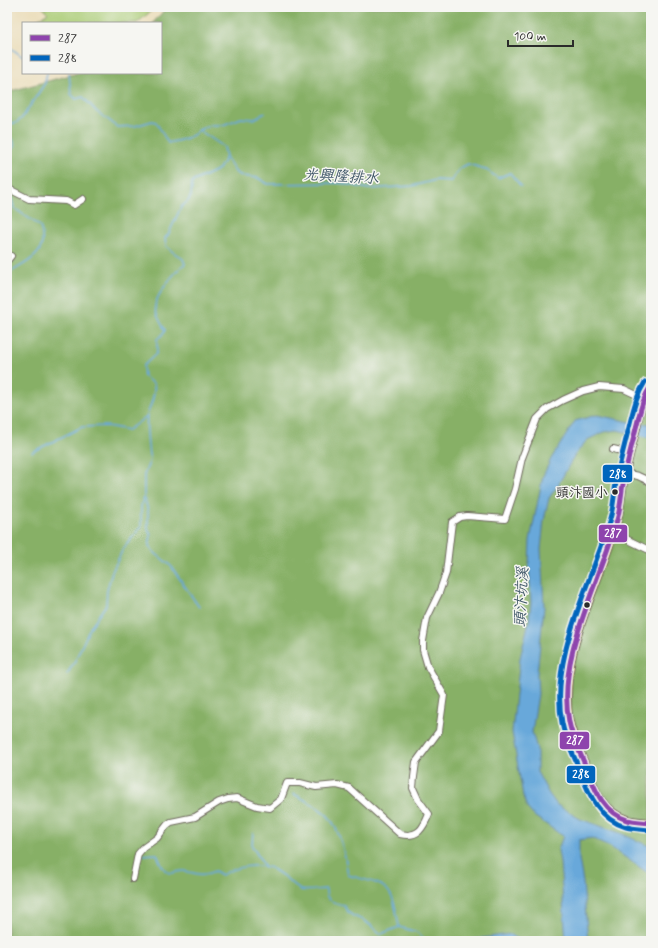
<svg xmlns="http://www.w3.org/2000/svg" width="658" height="948" viewBox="0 0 658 948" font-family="Mynerve,'LXGW WenKai TC',sans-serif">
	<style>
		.green { fill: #aacc75; stroke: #6a7c50 }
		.forest { fill: #87b066; stroke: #596e48 }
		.water { fill: #67a8da; stroke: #496a82 }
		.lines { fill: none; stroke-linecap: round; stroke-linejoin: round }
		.stream { stroke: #67a8da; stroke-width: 1.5 }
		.minor-casing { stroke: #6e695d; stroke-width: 8 }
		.major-casing { stroke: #6e695d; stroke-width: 10 }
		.minor { stroke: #fff; stroke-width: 6 }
		.major { stroke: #f6c06b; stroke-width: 8 }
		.bus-1-casing { stroke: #f6f6f2; stroke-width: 8 }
		.bus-2-casing { stroke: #f6f6f2; stroke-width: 8 }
		.bus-1 { stroke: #8e44ad; stroke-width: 5 }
		.bus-2 { stroke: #0065bd; stroke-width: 5 }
		.bus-dot { fill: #2b2b2b; stroke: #f6f6f2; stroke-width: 1.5 }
		.labels { text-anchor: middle; stroke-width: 3; stroke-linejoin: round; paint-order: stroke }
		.bus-label { font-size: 13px; fill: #2b2b2b; stroke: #f6f6f2; text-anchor: end }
		.water-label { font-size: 15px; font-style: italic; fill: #405768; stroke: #f6f6f2 }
		.line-badge { stroke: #f6f6f2; stroke-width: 1.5 }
		.badge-label { font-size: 11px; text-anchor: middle; font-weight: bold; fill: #fff }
	</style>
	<rect width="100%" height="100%" fill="#f6f6f2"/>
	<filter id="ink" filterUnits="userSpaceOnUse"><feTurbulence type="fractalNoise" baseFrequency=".025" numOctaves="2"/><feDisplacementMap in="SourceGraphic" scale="8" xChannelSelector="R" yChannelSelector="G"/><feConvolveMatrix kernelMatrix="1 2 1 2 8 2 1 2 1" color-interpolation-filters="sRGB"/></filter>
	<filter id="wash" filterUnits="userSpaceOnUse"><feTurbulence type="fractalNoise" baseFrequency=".012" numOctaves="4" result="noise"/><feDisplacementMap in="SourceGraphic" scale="16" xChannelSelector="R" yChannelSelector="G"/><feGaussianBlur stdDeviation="0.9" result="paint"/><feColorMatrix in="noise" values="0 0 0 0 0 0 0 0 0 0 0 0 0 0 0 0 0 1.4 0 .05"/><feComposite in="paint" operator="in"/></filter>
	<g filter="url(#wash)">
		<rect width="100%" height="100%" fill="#ebddb9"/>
		<!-- green -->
		<path class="green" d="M42,7H156L137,23H35L34,22L48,13Z"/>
		<!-- forest -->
		<path class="forest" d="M167,7H651V941H7V92L78,73H161V23H153Z"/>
		<!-- water -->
		<path class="water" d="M597,415L635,423L651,424V438L617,430L604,432L587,440L574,456L558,485L549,498L544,520L541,549L544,607L537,674L538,694L532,732L537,749V772L549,794L557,805L580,819L620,833L649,846L651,849V877L648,873L609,846L592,838L579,840V859L583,882L588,941H566L560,862L558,850L563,836L534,816L527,808L523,796L512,732L520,658L529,621L531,603L529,563L530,540L543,476L551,459L575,421Z
			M651,920V941H644Z
			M510,934L521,941H462Z"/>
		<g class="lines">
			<!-- stream -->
			<path class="stream" d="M7,45L23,57
				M69,73L71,94L76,99L83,97L97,112L110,121L117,127L135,126L152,121L156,122L168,143C180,140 191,139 199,130L224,147L226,157L236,173L242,176L258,178L268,184L340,183L369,189L412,186L436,180L451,181L460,168L468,164L485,169L498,178L510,173L521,186
				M7,124L16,123L22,118L45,83L47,73
				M199,130L210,125H223L241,118L254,119L265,113
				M7,135C13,137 14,140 14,147L7,154
				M7,182L9,189
				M7,274C27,262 50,255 40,226L14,208L10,193
				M32,452L82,427L107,426L128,430L147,416
				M145,499L148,511V530L151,535L149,546L155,553L171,566L199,607
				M67,674L74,663L91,626L106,605L107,590L112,572L123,549L141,527V506L144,497V475L150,460C148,453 146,423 147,416C150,405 156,395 154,384L144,377L143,366L156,354L157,350V339L162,335L165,330C162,325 155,312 155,307C155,296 176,270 185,264L183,259L173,252L166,246L165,238L168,235L181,207L188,201L191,196L192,182L219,169L226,157
				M294,794C305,800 319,807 328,816C340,829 346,858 348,875C388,886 392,883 399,927
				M253,833L252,846L265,867
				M140,855L157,854C159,859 161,866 166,871C172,876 178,870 184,871C197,873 202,877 215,871L222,875C234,867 257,863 271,868C276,871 282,875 286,878C290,882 296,888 301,890C309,892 317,889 326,889C325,901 334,903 344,905C347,916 358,917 366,922C371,925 376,930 381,934L399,927L417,932L427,941"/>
		</g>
	</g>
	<g filter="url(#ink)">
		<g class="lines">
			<defs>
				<path id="minor" d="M7,190H11L29,199L66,201L74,205L83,199
					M7,261L11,256
					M613,449L630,453
					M624,473L638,476L651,482
					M614,533L651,551
					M133,879L138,854L143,848L157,838L167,825L171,822L195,817L219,802L228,799L237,798L257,806L270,808L281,799L287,783H300L316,787L337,785L349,788L400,834C418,838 423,829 429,814L418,799L413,788L414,777L416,762L439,731L444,695L428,667L423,650V641L427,618L439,593L446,573L452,522L460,517L467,516L505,519L515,489L522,458L537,419L547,409L563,400L583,391L599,387L624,389L643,398"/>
				<path id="major" d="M651,386C641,400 639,413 636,428C632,443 628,458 625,473C621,488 621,505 617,520C600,585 560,646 568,716C570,733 579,751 586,767C594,790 602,812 627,820C634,822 643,822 651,823"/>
			</defs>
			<!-- minor casing -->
			<use href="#minor" class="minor-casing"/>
			<!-- major casing -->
			<use href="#major" class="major-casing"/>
			<!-- minor -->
			<use href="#minor" class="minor"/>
			<!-- major -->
			<use href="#major" class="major"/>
			<defs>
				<path id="bus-1" d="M651,386C642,399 640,413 636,428C632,445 627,462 624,479C621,492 621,507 617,520C600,583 556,656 569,722C572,738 580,752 586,767C595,789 602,812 627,820C635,822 643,822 651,823"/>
				<path id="bus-2" d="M645,382C636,396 633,411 629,427C625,444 620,461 617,477C614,491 614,506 610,519C592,583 549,656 562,723C565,740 574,755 580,771C589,795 600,820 626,827C634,829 642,829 650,830"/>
			</defs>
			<!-- bus-1 casing -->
			<use href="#bus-1" class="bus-1-casing"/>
			<!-- bus-2 casing -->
			<use href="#bus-2" class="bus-2-casing"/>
			<!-- bus-1 -->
			<use href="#bus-1" class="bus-1"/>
			<!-- bus-2 -->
			<use href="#bus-2" class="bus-2"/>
		</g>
	</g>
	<!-- markers -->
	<g class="bus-dot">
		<circle cx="615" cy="492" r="3.5"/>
		<circle cx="587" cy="605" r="3.5"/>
	</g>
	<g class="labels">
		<!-- bus labels -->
		<g class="bus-label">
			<text x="608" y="497">頭汴國小</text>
		</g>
		<!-- water labels -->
		<g class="water-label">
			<text transform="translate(341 176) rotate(3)" y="5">光興隆排水</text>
			<text transform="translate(521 597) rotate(-87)" y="5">頭汴坑溪</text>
		</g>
	</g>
	<g class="line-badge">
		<rect x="602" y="464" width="31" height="19" rx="4" fill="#0065bd"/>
		<rect x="598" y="524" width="30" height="19" rx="4" fill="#8e44ad"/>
		<rect x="559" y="731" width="31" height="19" rx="4" fill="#8e44ad"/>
		<rect x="566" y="765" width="30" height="19" rx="4" fill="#0065bd"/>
	</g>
	<g class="badge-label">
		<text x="618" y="478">288</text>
		<text x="613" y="537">287</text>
		<text x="575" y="744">287</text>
		<text x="581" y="778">288</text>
	</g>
	<!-- margin -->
	<rect width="658" height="948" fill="none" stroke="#f6f6f2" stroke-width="24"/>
	<!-- legend -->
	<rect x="22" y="22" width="140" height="52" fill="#f6f6f2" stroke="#a5a5a2"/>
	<rect x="30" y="35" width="20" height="6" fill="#8e44ad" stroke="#a5a5a2"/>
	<text x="58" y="42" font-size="12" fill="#2b2b2b">287</text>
	<rect x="30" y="55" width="20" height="6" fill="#0065bd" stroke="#a5a5a2"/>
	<text x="58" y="62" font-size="12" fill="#2b2b2b">288</text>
	<!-- scale -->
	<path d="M508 40v6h65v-6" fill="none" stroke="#2b2b2b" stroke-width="2"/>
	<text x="514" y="40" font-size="12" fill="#2b2b2b" stroke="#f6f6f2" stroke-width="3" paint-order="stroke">100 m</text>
</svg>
